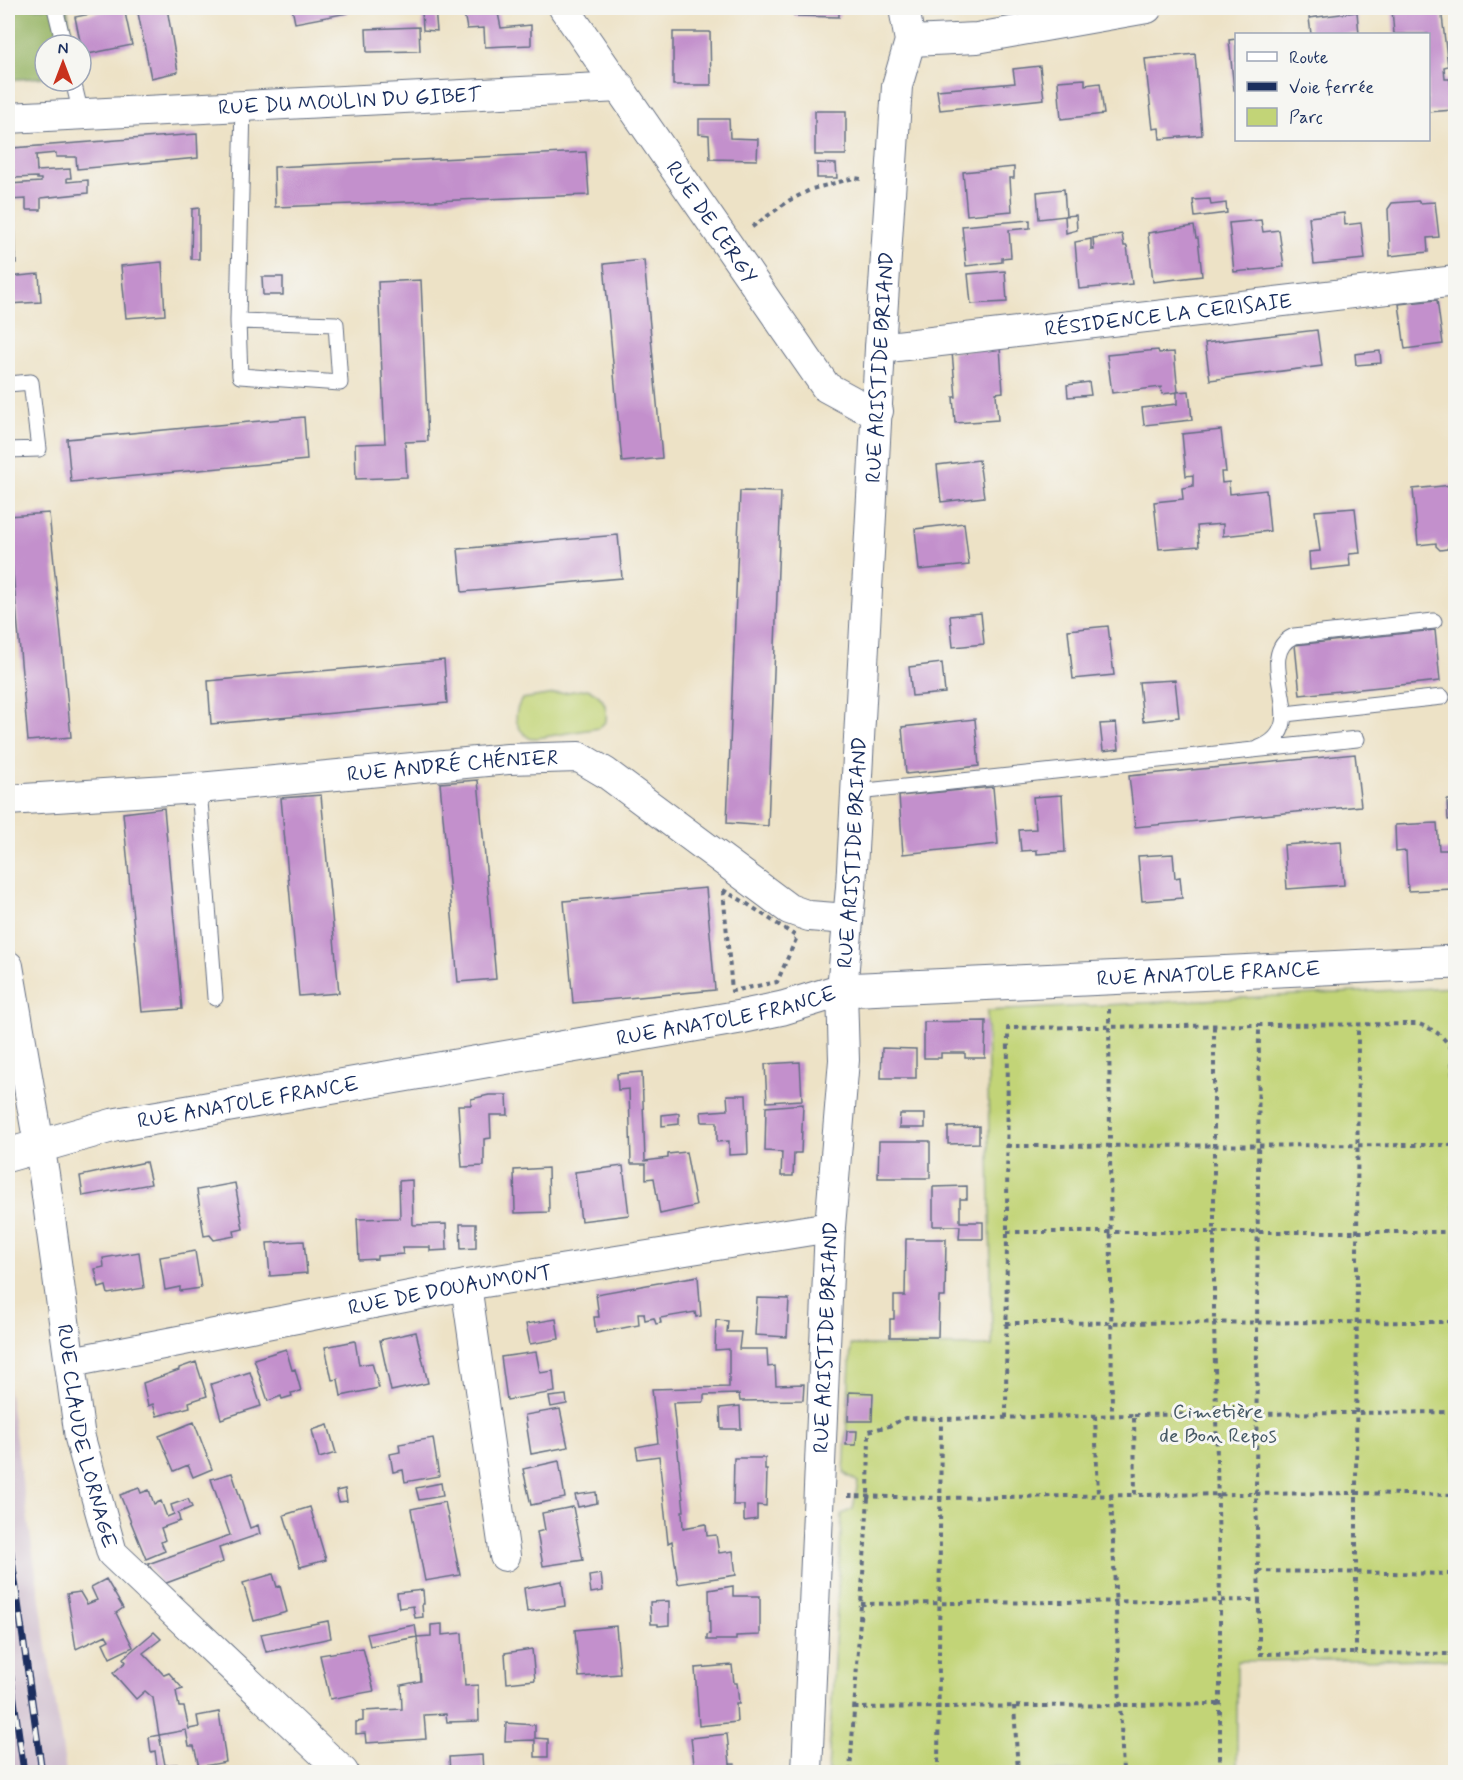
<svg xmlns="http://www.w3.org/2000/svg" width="1463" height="1780" viewBox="0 0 1463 1780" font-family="Mynerve,sans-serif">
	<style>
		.industrial { fill: #cfbdce }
		.green { fill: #c2d477; stroke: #6e826a; stroke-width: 1.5 }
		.forest { fill: #99b668; stroke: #5a7263; stroke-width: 1.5 }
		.building { fill: #c390cc }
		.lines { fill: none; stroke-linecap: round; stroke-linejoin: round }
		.lane-casing { stroke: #646e82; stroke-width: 17 }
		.street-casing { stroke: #646e82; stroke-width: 32 }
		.secondary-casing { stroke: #646e82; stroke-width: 35 }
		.path { stroke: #646e82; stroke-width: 4; stroke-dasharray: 4.5 4.5; stroke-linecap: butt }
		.lane { stroke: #fff; stroke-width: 15 }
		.street { stroke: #fff; stroke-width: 30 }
		.secondary { stroke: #fff; stroke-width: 33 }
		.rail-casing { stroke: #1b2f5e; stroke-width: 7 }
		.rail { stroke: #f6f6f2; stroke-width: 4.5; stroke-dasharray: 14; stroke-linecap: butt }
		.labels { text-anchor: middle; stroke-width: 6; stroke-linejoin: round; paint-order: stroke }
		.street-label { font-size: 21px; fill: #1b2f5e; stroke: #f6f6f2 }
		.park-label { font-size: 21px; fill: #455864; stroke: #f6f6f2 }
	</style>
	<rect width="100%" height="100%" fill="#f6f6f2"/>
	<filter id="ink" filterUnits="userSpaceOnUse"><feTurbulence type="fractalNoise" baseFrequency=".0167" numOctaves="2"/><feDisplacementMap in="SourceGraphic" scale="12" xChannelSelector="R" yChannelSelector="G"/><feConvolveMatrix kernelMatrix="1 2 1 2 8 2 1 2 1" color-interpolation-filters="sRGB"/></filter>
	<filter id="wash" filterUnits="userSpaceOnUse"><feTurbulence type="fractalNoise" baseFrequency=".008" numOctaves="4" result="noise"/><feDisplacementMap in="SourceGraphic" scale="24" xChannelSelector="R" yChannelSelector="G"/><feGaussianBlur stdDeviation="1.35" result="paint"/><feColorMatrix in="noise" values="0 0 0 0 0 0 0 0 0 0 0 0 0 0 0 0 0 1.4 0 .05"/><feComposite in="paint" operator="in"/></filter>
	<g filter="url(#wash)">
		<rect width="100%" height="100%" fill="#ede2c6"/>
		<!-- industrial -->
		<path class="industrial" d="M8,1387L66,1772H8Z"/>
		<!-- green -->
		<path class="green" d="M587,689C602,694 608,705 606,721L599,728L531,739C515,729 512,715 522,699Z
			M1455,987V1659L1237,1661V1772H828L842,1514L853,1509L858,1482L844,1473L851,1345L992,1346L987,1011Z"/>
		<!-- forest -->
		<path class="forest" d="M8,8H67L74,45H45V77L8,80Z"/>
		<g id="blocks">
			<!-- building -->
			<path class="building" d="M120,8H124L132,45L83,55L75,17Z
				M137,8H167L178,72L151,78Z
				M292,8H347L348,13L295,23Z
				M459,8H497L501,28L531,25V45L485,47L484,28L467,29L464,13H460Z
				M794,8H839V17L794,16Z
				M1404,8H1441L1448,66L1444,67L1445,79H1450L1453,110L1428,112V34H1394L1392,9Z
				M435,9L437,31L423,30L422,11Z
				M1357,12L1359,34H1311L1309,18Z
				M419,27L420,51L367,52L366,29Z
				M673,32H710L711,85H673Z
				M1236,39V90H1234L1229,40Z
				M1195,54L1202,135L1160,139L1159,128L1153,129L1145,59Z
				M1040,66L1044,99L940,110L937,90L1015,83L1013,69Z
				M1085,79V85L1100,83L1104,114L1061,119L1058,81Z
				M815,111H846V155H815Z
				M699,119H729L730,138L758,139L757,160L710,159L709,135L699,134Z
				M197,134L198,158L77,169L76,157H56V153L36,155L37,171L70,169L71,178H67V182L88,180V193L41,198V210H26V199L8,200V184L41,182V179H37V177L14,178L12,148Z
				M586,152L589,195L275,207L274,167Z
				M817,163L836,164L837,178H817Z
				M1014,167V178H1010L1012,211L967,215L963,172Z
				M1064,189L1066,216L1076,215L1077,230L1066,233L1065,216L1039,219L1037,192Z
				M1210,199L1211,205L1226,203L1227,213L1195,217L1193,200Z
				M1419,201V203L1435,202L1439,237L1427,238L1428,252L1390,256L1388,209L1392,203Z
				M199,208V259H191L192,209Z
				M1344,213L1345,225L1361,223L1365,259L1314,264L1309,217Z
				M15,215L16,263H8V216Z
				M1030,220V228L1009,230L1011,257L1002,258V262L966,266L962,226Z
				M1261,220L1263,232L1279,230L1284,267L1234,272L1229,223Z
				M1194,226L1196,238H1198L1202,276L1153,282L1148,233Z
				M1122,234L1124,246H1127L1132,284L1079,289L1075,242L1091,239V250H1094L1093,238Z
				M644,260L662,458L622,462L604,264Z
				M162,262L165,315L126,318L121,266Z
				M1005,271L1007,302L971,304L968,274Z
				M39,274L41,302L8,304V277Z
				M262,277H283V295H263Z
				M421,280L428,441L405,442L407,477L356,479L355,444L385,443L378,282Z
				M1437,300L1443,344L1405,349L1399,304Z
				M1317,330L1322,366L1210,380L1205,343Z
				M1000,347L1003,392L996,393L998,420L955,423L953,397H956L952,352Z
				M1158,350L1159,353L1174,352L1178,392L1162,394L1161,387L1112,393L1107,355Z
				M1380,351L1381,363L1356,365L1355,354Z
				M1089,382L1091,395L1068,397L1067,385Z
				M1189,391L1192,420L1144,425L1142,408L1177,404V392Z
				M304,417L307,460L71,482L67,439Z
				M1221,430L1226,472H1221L1222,483L1229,482L1230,494L1266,490L1270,531L1223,536V524L1197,526L1199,546L1159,549L1154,502L1183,499L1182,488L1193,486V475L1186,476L1182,434Z
				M979,460L984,497L941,502L937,465Z
				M1452,485L1454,503H1455V540L1450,541V544L1447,549L1440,550L1436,546V543L1418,545L1413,489Z
				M740,491L781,492L768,826L727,823Z
				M1355,508L1360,553L1349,554L1350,566L1310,570L1309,552L1320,551L1315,511Z
				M49,513L71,737L28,741L8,516Z
				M964,523L969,565L919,570L915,529Z
				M618,535L622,578L462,592L458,549Z
				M981,613L984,644L953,647L950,616Z
				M1108,626L1114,675L1073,679L1068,630Z
				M1435,630L1440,681L1300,695L1295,645Z
				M444,660L447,703L211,724L208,681Z
				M942,663L945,693L912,696L909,667Z
				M1175,680L1179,717L1143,721L1139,682Z
				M975,719L979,766L906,774L902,727Z
				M1116,723L1119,749L1103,751L1100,724Z
				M1355,754L1361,806L1135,827L1129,776Z
				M478,780L496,979L458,982L440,783Z
				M993,787L998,844L903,854L899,796Z
				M321,795L339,993L299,996L281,798Z
				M1062,795L1065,852L1037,854V850L1021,851L1019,830L1036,829L1033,797Z
				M1447,800H1455V819L1448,820Z
				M164,808L182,1009L142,1012L123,813Z
				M1437,823L1439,850H1451L1453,889L1408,891L1406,851L1396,852L1395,825Z
				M1341,841L1344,885L1287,889L1284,845Z
				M1173,854L1175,878L1180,877L1182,898L1142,901L1138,856Z
				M706,888L715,990L573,1003L564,901Z
				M986,1021L985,1058H965V1053H941V1058H924V1022Z
				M882,1048L916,1049V1078H881Z
				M800,1062L802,1100L767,1102L765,1064Z
				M642,1072L645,1161L668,1158V1154L686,1152L696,1206L660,1214L654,1178L646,1179V1164H631L629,1089L618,1090L617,1074Z
				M489,1095H507L508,1115H490L491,1138L484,1139V1166L462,1167L458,1105H471V1099Z
				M727,1095H746L748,1154L729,1155V1141L717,1142V1122H702L701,1112L728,1110Z
				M803,1104L801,1153H794L793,1176H781L782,1152L765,1151L766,1107Z
				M679,1113V1124L662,1126V1115Z
				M900,1114H925V1128H899Z
				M979,1126V1143L948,1144V1127Z
				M879,1141H930V1178H878Z
				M146,1162L151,1184L83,1196L80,1176Z
				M623,1166L629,1215L581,1221L575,1172Z
				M548,1168L549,1212L515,1213L514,1170Z
				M412,1180L413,1225L446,1224L447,1250L430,1251V1247H402L403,1254L377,1256V1259L359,1260L357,1219L400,1218L399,1181Z
				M235,1183L243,1229L234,1231L235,1236L214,1240L210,1235L204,1236L197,1190Z
				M967,1186V1199H960V1222H983V1239H959L960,1226H933V1187Z
				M460,1224H476V1248L461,1249Z
				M906,1239H946L945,1297H939L938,1337H890V1319H894V1296H905Z
				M304,1241L307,1273L270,1276L267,1243Z
				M195,1251L201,1288L180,1291V1287L165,1290L160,1257Z
				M139,1252L144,1288L108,1294L106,1286L99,1288L95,1269L104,1267L103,1258Z
				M698,1276L701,1316L696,1317L695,1312L660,1318L661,1323L656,1324L654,1318L645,1320L644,1313H638L639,1325L596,1333L594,1317H599L596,1294Z
				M757,1298L789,1299L787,1337L755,1335Z
				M556,1319L559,1339L530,1344L526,1324Z
				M716,1320L728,1321L727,1332H741L739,1349H767L768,1367L775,1366L776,1385L804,1384L803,1400L740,1401L739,1394L704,1395V1402L673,1403L684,1511H682L683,1528L706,1524L707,1536L716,1535L719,1553L733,1551L736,1575L678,1584L672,1541L668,1543L659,1456L638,1459L636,1447L658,1443L652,1389L729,1387V1349L715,1350Z
				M416,1332L428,1383L391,1391L380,1340Z
				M355,1341L359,1365L372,1363L379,1388L341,1396L338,1379L332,1380L325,1347Z
				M286,1349L292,1370L295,1369L301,1391L291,1393L292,1396L282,1399L281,1396L268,1401L254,1359Z
				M536,1352L540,1373L553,1371L555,1392L507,1400L501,1357Z
				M196,1362L207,1396L189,1402L190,1407L157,1416L153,1404L148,1406L143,1383L179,1370V1368Z
				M250,1372L261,1406L221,1419L211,1384Z
				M849,1392L873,1393L872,1421H848Z
				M566,1395L567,1404L551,1407L549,1397Z
				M740,1406L741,1429H721L720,1408Z
				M560,1409L568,1447L531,1454L525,1415Z
				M194,1422L212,1469L193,1477L188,1465L174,1471L159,1436Z
				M328,1425L336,1453L319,1458L312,1430Z
				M847,1431H857L856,1445H846Z
				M433,1438L439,1476L405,1482L403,1470L393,1472L390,1454L400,1452L399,1444Z
				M734,1458H765V1470H767L766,1506L757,1505V1519L744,1521V1505H733Z
				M559,1461L565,1498L531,1505L523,1469Z
				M232,1473L250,1528L258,1525L260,1534L219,1548L223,1562L161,1585L148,1564L230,1535L211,1479Z
				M441,1483L443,1496L419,1500L416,1488Z
				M139,1488L141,1493L149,1490L154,1504L161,1501L167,1517L174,1514L171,1505L188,1499L192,1507L178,1513L180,1521L161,1528L165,1540L161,1542L165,1551L146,1559L120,1495Z
				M345,1489L347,1501L339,1502L336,1491Z
				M596,1492L597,1503L578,1507L575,1495Z
				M445,1502L460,1575L425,1581L411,1509Z
				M310,1507L326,1560L300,1567L284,1515Z
				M573,1507L583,1560L543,1566L537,1532L545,1530L542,1513Z
				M273,1574L277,1587L280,1586L287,1612L254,1621L243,1583Z
				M601,1574L603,1591L591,1593L589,1576Z
				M106,1579L123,1608L116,1613L133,1647L110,1658L103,1643L109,1640L106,1635L76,1649L67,1594L80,1592L87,1604L97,1600L91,1587Z
				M562,1581L565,1606L527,1612L524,1588Z
				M733,1586V1596H760V1635L736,1636V1640H707V1635L710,1634L709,1590Z
				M423,1590L424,1604H422L423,1617L415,1618L413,1606L399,1608L397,1593Z
				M669,1601V1625L658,1626V1624H651L650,1602Z
				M328,1621L331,1638L266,1652L261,1634Z
				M442,1624V1635L462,1633L465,1686L478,1685L479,1721L447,1722L446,1714L424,1715L426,1739L366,1743L365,1733L356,1734V1722L363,1721V1711L402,1709L401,1685L421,1681L417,1637L370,1646L367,1634L415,1625L417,1637L431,1636V1625Z
				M616,1626L620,1674L579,1677L575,1630Z
				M154,1632L161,1639L143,1653L164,1675L169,1673L183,1689L176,1691L179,1707H184L189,1729L199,1727L197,1716L219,1712L226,1762L199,1767L194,1746H189L186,1730L159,1735L153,1698L145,1691L136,1699L113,1673L126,1662L123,1658Z
				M363,1648L374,1691L330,1699L320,1655Z
				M532,1649L535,1680L507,1683L505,1653Z
				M732,1665L734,1683H737L739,1704H736L737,1722L699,1726L695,1668Z
				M506,1723L535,1725V1738L548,1739V1757H535V1740L505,1741Z
				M727,1734L730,1764H735L736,1772H695L691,1738Z
				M159,1735L165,1765L177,1764L178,1772H158L155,1751L151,1752L149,1737Z
				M482,1755L483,1772H450L449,1757Z"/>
		</g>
	</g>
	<g filter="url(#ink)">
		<use href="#blocks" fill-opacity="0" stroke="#646e82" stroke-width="1.5"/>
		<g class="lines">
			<defs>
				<path id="lane" d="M55,8L64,45
					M73,81L81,114
					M238,321L336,324L340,383L240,376L238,321L243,105
					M8,384L31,382L39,449L8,450
					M1285,714L1442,697
					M1259,748C1317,727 1249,657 1294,636L1434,621
					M199,788L215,998
					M857,792L1357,739"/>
				<g id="street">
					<path id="s1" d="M564,8L826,387L861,406L878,411"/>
					<path d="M910,41L977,38L1147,8"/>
					<path id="s2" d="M8,118L620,87"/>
					<path id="s3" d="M880,348L1456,281"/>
					<path id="s4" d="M8,800L199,788L508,759L579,757L606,773L789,909L809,916L848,919"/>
					<path id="s5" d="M8,966L44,1174L80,1438L112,1553L343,1772"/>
					<path d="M466,1285L505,1556"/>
					<path id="s6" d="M71,1362L466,1285L830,1227"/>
					<path id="s7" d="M807,1772L830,1227L844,1060L842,990L851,887L880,348L897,86L910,41L904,8"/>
				</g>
				<g id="secondary">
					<path id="s8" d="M8,1155L114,1125L740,1017L783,1008L842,990L1456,962"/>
				</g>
			</defs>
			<!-- lane casing -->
			<use href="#lane" class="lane-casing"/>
			<!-- street casing -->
			<use href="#street" class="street-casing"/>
			<!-- secondary casing -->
			<use href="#secondary" class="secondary-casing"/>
			<!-- path -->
			<path class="path" d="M752,227L790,200L812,189L854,178L861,179
				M723,890L746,903L797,937L777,982L732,991Z
				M1109,1009L1112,1416
				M1214,1026V1321L1220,1601V1772
				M1007,1146L1454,1145
				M1007,1232H1456
				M1006,1323L1456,1322
				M1454,1412L1456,1369
				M1134,1415L1454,1412L1453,1495L1356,1493V1653L1454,1654L1453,1495
				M1095,1416L1098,1495
				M1006,1418L1008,1028L1259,1025
				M1111,1495L1123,1772
				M848,1496L940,1498L1135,1495
				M1258,1571L1454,1574
				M1259,1600V1654L1356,1653
				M861,1604L1259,1600L1256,1494L1259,1025L1419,1024C1436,1031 1442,1034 1452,1050L1456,1229
				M1014,1706L1018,1772
				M854,1708L1220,1704
				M850,1772L868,1498L869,1431L889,1426L905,1418L941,1419
				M938,1772L941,1419L1134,1415L1135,1495L1356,1493L1358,1026"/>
			<!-- lane -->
			<use href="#lane" class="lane"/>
			<!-- street -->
			<use href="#street" class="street"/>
			<!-- secondary -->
			<use href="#secondary" class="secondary"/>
			<defs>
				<path id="rail" d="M8,1532L42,1772
					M8,1657L24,1772"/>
			</defs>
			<!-- rail casing -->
			<use href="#rail" class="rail-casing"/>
			<!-- rail -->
			<use href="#rail" class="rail"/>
		</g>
	</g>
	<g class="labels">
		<!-- street labels -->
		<g class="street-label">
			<text dy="7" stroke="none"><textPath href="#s2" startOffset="342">RUE DU MOULIN DU GIBET</textPath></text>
			<text dy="7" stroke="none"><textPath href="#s1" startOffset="260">RUE DE CERGY</textPath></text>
			<text dy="7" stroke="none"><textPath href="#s3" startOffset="290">RÉSIDENCE LA CERISAIE</textPath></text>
			<text dy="7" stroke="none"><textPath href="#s7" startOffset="1407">RUE ARISTIDE BRIAND</textPath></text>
			<text dy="7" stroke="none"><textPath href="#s4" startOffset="446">RUE ANDRÉ CHÉNIER</textPath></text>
			<text dy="7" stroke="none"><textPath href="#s7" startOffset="921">RUE ARISTIDE BRIAND</textPath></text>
			<text dy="7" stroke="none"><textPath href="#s8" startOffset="1218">RUE ANATOLE FRANCE</textPath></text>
			<text dy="7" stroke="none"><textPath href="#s8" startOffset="732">RUE ANATOLE FRANCE</textPath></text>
			<text dy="7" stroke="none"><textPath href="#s8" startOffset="246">RUE ANATOLE FRANCE</textPath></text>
			<text dy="7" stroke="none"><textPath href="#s6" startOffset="386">RUE DE DOUAUMONT</textPath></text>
			<text dy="7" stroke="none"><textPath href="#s7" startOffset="435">RUE ARISTIDE BRIAND</textPath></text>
			<text dy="7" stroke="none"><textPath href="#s5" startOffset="477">RUE CLAUDE LORNAGE</textPath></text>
		</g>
		<!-- park labels -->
		<g class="park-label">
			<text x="1218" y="1418">Cimetière<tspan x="1218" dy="24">de Bon Repos</tspan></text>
		</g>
	</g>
	<!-- margin -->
	<rect width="1463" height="1780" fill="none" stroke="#f6f6f2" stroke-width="30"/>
	<!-- legend -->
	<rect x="1235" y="33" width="195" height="108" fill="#f6f6f2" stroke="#9ea6b7" stroke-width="1.5"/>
	<rect x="1247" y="52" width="30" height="9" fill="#ffffff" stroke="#9ea6b7" stroke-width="1.5"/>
	<text x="1289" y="63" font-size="18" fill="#1b2f5e">Route</text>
	<rect x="1247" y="82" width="30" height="9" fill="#1b2f5e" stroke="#9ea6b7" stroke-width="1.5"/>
	<text x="1289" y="93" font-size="18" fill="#1b2f5e">Voie ferrée</text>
	<rect x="1247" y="108" width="30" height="18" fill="#c2d477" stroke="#9ea6b7" stroke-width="1.5"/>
	<text x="1289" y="123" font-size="18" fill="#1b2f5e">Parc</text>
	<!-- north arrow -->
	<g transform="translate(63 63)"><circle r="28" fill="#f6f6f2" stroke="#9ea6b7" stroke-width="1.5"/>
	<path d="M0-4.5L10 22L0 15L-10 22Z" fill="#c8321e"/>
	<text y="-9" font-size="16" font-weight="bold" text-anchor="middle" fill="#1b2f5e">N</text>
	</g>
</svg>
